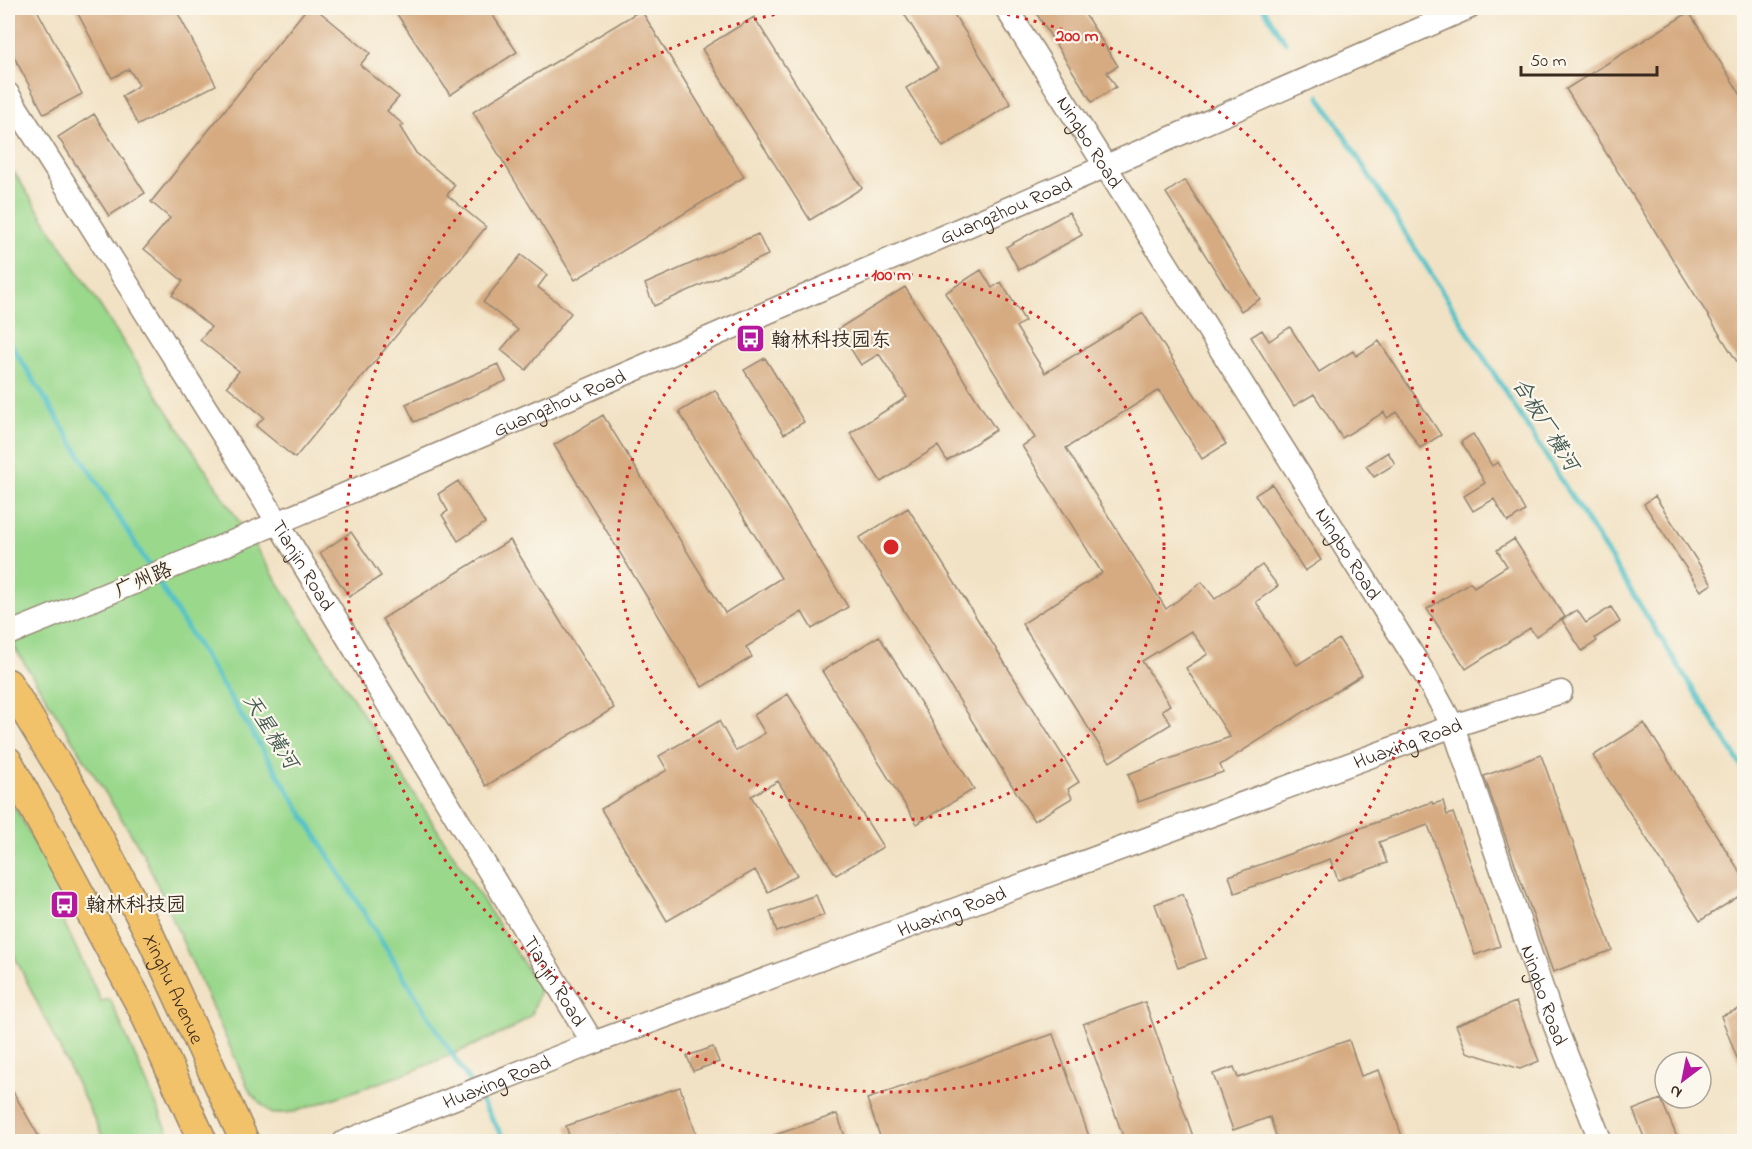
<svg xmlns="http://www.w3.org/2000/svg" width="1752" height="1149" viewBox="0 0 1752 1149" font-family="'Indie Flower','LXGW WenKai TC',sans-serif">
	<style>
		.green { fill: #9ad88c; stroke: #6a8155; stroke-width: 1.5 }
		.lines { fill: none; stroke-linecap: round; stroke-linejoin: round }
		.stream { stroke: #54c2c8; stroke-width: 5 }
		.building { fill: #d6ab82 }
		.minor-casing { stroke: #968672; stroke-width: 25 }
		.major-casing { stroke: #968672; stroke-width: 31 }
		.minor { stroke: #fff; stroke-width: 22 }
		.major { stroke: #f2c26a; stroke-width: 28 }
		.ring { fill: none; stroke: #d62828; stroke-width: 3; stroke-dasharray: 3 6 }
		.labels { text-anchor: middle; stroke-width: 4.5; stroke-linejoin: round; paint-order: stroke }
		.street-label { font-size: 20px; fill: #3b2a1e; stroke: #fbf7ec }
		.poi-label { font-size: 20px; fill: #3b2a1e; stroke: #fbf7ec; text-anchor: start }
		.water-label { font-size: 21px; font-style: italic; fill: #425851; stroke: #fbf7ec }
		.centre { fill: #d62828; stroke: #fbf7ec; stroke-width: 3 }
		.ring-label { font-size: 18px; text-anchor: middle; font-weight: bold; fill: #d62828; stroke: #fbf7ec; stroke-width: 4.5; stroke-linejoin: round; paint-order: stroke }
	</style>
	<rect width="100%" height="100%" fill="#fbf7ec"/>
	<filter id="ink" filterUnits="userSpaceOnUse"><feTurbulence type="fractalNoise" baseFrequency=".0167" numOctaves="2"/><feDisplacementMap in="SourceGraphic" scale="12" xChannelSelector="R" yChannelSelector="G"/><feConvolveMatrix kernelMatrix="1 2 1 2 8 2 1 2 1" color-interpolation-filters="sRGB"/></filter>
	<filter id="wash" filterUnits="userSpaceOnUse"><feTurbulence type="fractalNoise" baseFrequency=".008" numOctaves="4" result="noise"/><feDisplacementMap in="SourceGraphic" scale="24" xChannelSelector="R" yChannelSelector="G"/><feGaussianBlur stdDeviation="1.35" result="paint"/><feColorMatrix in="noise" values="0 0 0 0 0 0 0 0 0 0 0 0 0 0 0 0 0 1.4 0 .05"/><feComposite in="paint" operator="in"/></filter>
	<g filter="url(#wash)">
		<rect width="100%" height="100%" fill="#f2e2c5"/>
		<!-- green -->
		<path class="green" d="M8,163L540,989L532,1014L512,1029L413,1071L294,1112L272,1114L251,1094L143,853L8,637Z
			M8,794L70,907L59,912L101,1001L110,999L172,1141H105L8,943Z"/>
		<g class="lines">
			<!-- stream -->
			<path class="stream" d="M1263,8L1285,42
				M1319,96L1744,770
				M8,339L151,569
				M157,580L472,1086
				M477,1094L506,1142"/>
		</g>
		<g id="blocks">
			<!-- building -->
			<path class="building" d="M8,8H36L82,94L44,114L8,45Z
				M75,8H175L216,85L138,125L122,96L139,85L129,69L112,78Z
				M307,8H315L370,53L360,65L399,97L387,111L404,125L400,127L416,153L455,185L447,195L486,227L295,458L256,426L264,417L227,386L239,371L200,340L211,327L172,295L183,281L144,249L170,218L151,202Z
				M393,8H488L517,52L450,95Z
				M910,8H950L1011,104L943,147L906,88L938,68L903,12Z
				M1033,8H1081L1118,66L1107,72L1116,87L1092,102Z
				M641,10L744,177L575,280L473,112Z
				M1689,12L1744,100V373L1566,89Z
				M754,17L862,188L810,220L702,49Z
				M94,114L145,193L109,216L58,137Z
				M1185,180L1260,299L1241,311L1166,193Z
				M1069,212L1082,235L1019,270L1006,247Z
				M758,234L768,255L654,306L645,284Z
				M521,255L547,275L538,287L571,313L526,370L501,350L518,330L483,302Z
				M981,270L992,288L1001,282L1025,321L1016,327L1045,373L1143,313L1226,444L1202,459L1159,390L1066,448L1166,609L1202,582L1215,599L1262,565L1278,586L1256,602L1297,665L1339,639L1362,675L1220,765L1223,772L1138,802L1128,774L1230,737L1186,668L1208,654L1191,631L1142,661L1170,705L1162,710L1171,724L1110,762L1022,624L1102,573L1022,446L1035,438L945,293Z
				M905,287L996,430L947,461L938,446L881,482L850,433L907,397L879,354L861,365L838,329Z
				M1290,327L1319,372L1353,351L1356,356L1379,341L1441,435L1420,448L1397,412L1387,418L1384,412L1342,438L1314,394L1294,406L1251,337L1262,330L1269,341Z
				M765,358L804,422L784,434L744,370Z
				M498,364L506,381L414,422L406,404Z
				M715,390L848,607L812,629L802,612L746,647L752,657L702,687L554,445L603,415L725,613L781,578L679,412Z
				M1473,434L1492,466L1498,462L1525,511L1508,522L1494,499L1473,511L1464,496L1485,483L1461,442Z
				M1388,452L1395,464L1374,477L1366,466Z
				M458,481L485,523L458,541L442,515L448,511L438,494Z
				M1272,484L1321,560L1305,571L1255,495Z
				M1655,496L1712,584L1701,591L1644,504Z
				M908,508L1079,782L1068,789L1072,798L1034,821L859,538Z
				M351,532L381,576L349,597L320,553Z
				M1514,539L1565,617L1536,636L1530,628L1466,669L1427,609L1470,582L1474,587L1507,566L1497,550Z
				M510,540L614,708L486,786L382,619Z
				M1611,607L1620,622L1595,638L1597,641L1582,651L1562,620L1577,610L1586,623Z
				M879,636L974,789L917,824L822,671Z
				M788,694L883,847L836,875L778,781L751,796L797,875L768,892L755,870L667,921L601,809L667,770L659,756L719,721L736,751L765,733L754,715Z
				M1644,723L1744,878V893L1700,921L1593,756Z
				M1541,755L1612,950L1553,972L1484,776Z
				M1443,801L1447,815L1453,813L1500,946L1475,955L1428,825L1379,842L1387,863L1338,880L1330,859L1235,893L1229,876L1432,802L1433,804Z
				M1183,894L1206,958L1178,968L1155,904Z
				M816,895L824,915L777,932L770,911Z
				M1145,1002L1195,1142H1125L1083,1024Z
				M1516,1002L1539,1061L1520,1069L1467,1052L1456,1025Z
				M1744,1007V1074H1743L1721,1016Z
				M1053,1034L1091,1142H882L867,1099Z
				M1349,1040L1361,1076L1379,1070L1404,1142H1278L1270,1117L1233,1130L1213,1074L1234,1067L1238,1078Z
				M713,1047L719,1062L693,1071L687,1056Z
				M8,1083L42,1142H8Z
				M680,1087L699,1142H622L621,1136L604,1142H571L566,1126Z
				M1661,1099L1679,1142H1646L1633,1110Z
				M837,1114L847,1142H763V1139Z"/>
		</g>
	</g>
	<g filter="url(#ink)">
		<use href="#blocks" fill-opacity="0" stroke="#968672" stroke-width="1.5"/>
		<g class="lines">
			<defs>
				<g id="minor">
					<path id="s1" d="M1006,8L1424,673L1453,726L1555,1026L1601,1142"/>
					<path id="s2" d="M8,94L277,521L593,1043"/>
					<path id="s3" d="M8,634C267,530 523,418 780,307C1010,208 1239,109 1468,8"/>
					<path id="s4" d="M344,1142L593,1043L1453,726L1561,692"/>
				</g>
				<g id="major">
					<path id="s5" d="M8,683L80,801L148,931L245,1142"/>
					<path d="M8,761L142,1008L203,1142"/>
				</g>
			</defs>
			<!-- minor casing -->
			<use href="#minor" class="minor-casing"/>
			<!-- major casing -->
			<use href="#major" class="major-casing"/>
			<!-- minor -->
			<use href="#minor" class="minor"/>
			<!-- major -->
			<use href="#major" class="major"/>
		</g>
	</g>
	<!-- distance rings -->
	<g class="ring">
		<circle cx="891" cy="547" r="273"/>
		<path d="M972 8A545 545 0 1 1 810 8"/>
	</g>
	<!-- icons -->
	<defs>
		<symbol id="bus-square" viewBox="-11 -11 22 22"><rect x="-9" y="-9" width="18" height="18" rx="4" fill="#b5179e" stroke="#fbf7ec"/><path d="M-5-6H5V4H4V6H2V4H-2V6H-4V4H-5ZM-3.5-4V0h7V-4ZM-3.5 1.2v1.5H-2V1.2ZM2 1.2v1.5H3.5V1.2Z" fill="#fff"/></symbol>
	</defs>
	<g fill-rule="evenodd">
		<use href="#bus-square" x="734" y="322" width="33" height="33"/>
		<use href="#bus-square" x="48" y="888" width="33" height="33"/>
	</g>
	<g class="labels">
		<!-- street labels -->
		<g class="street-label">
			<text dy="7" stroke="none"><textPath href="#s1" startOffset="158">Ningbo Road</textPath></text>
			<text dy="7" stroke="none"><textPath href="#s3" startOffset="1084">Guangzhou Road</textPath></text>
			<text dy="7" stroke="none"><textPath href="#s3" startOffset="598">Guangzhou Road</textPath></text>
			<text dy="7" stroke="none"><textPath href="#s1" startOffset="644">Ningbo Road</textPath></text>
			<text dy="7" stroke="none"><textPath href="#s2" startOffset="556">Tianjin Road</textPath></text>
			<text transform="translate(143 579) rotate(-23)" y="7">广州路</text>
			<text dy="7" stroke="none"><textPath href="#s4" startOffset="1136">Huaxing Road</textPath></text>
			<text dy="7" stroke="none"><textPath href="#s4" startOffset="650">Huaxing Road</textPath></text>
			<text dy="7" stroke="none"><textPath href="#s2" startOffset="1042">Tianjin Road</textPath></text>
			<text dy="7" stroke="none"><textPath href="#s5" startOffset="348">Xinghu Avenue</textPath></text>
			<text dy="7" stroke="none"><textPath href="#s1" startOffset="1130">Ningbo Road</textPath></text>
			<text dy="7" stroke="none"><textPath href="#s4" startOffset="164">Huaxing Road</textPath></text>
		</g>
		<!-- poi labels -->
		<g class="poi-label">
			<text x="771" y="346">翰林科技园东</text>
			<text x="86" y="911">翰林科技园</text>
		</g>
		<!-- water labels -->
		<g class="water-label">
			<text transform="translate(1546 424) rotate(58)" y="7">合板厂横河</text>
			<text transform="translate(271 731) rotate(58)" y="7">天星横河</text>
		</g>
	</g>
	<circle cx="891" cy="547" r="9" class="centre"/>
	<g class="ring-label">
		<text x="1077" y="41">200 m</text>
		<text x="891" y="280">100 m</text>
	</g>
	<!-- margin -->
	<rect width="1752" height="1149" fill="none" stroke="#fbf7ec" stroke-width="30"/>
	<!-- north arrow -->
	<g transform="translate(1683 1080) rotate(212)"><circle r="28" fill="#fbf7ec" stroke="#aea59a" stroke-width="1.5"/>
	<path d="M0-4.5L10 22L0 15L-10 22Z" fill="#b5179e"/>
	<text y="-9" font-size="16" font-weight="bold" text-anchor="middle" fill="#3b2a1e">N</text>
	</g>
	<!-- scale -->
	<path d="M1521 66v9h136v-9" fill="none" stroke="#3b2a1e" stroke-width="3"/>
	<text x="1530" y="66" font-size="18" fill="#3b2a1e" stroke="#fbf7ec" stroke-width="4.5" paint-order="stroke">50 m</text>
</svg>
